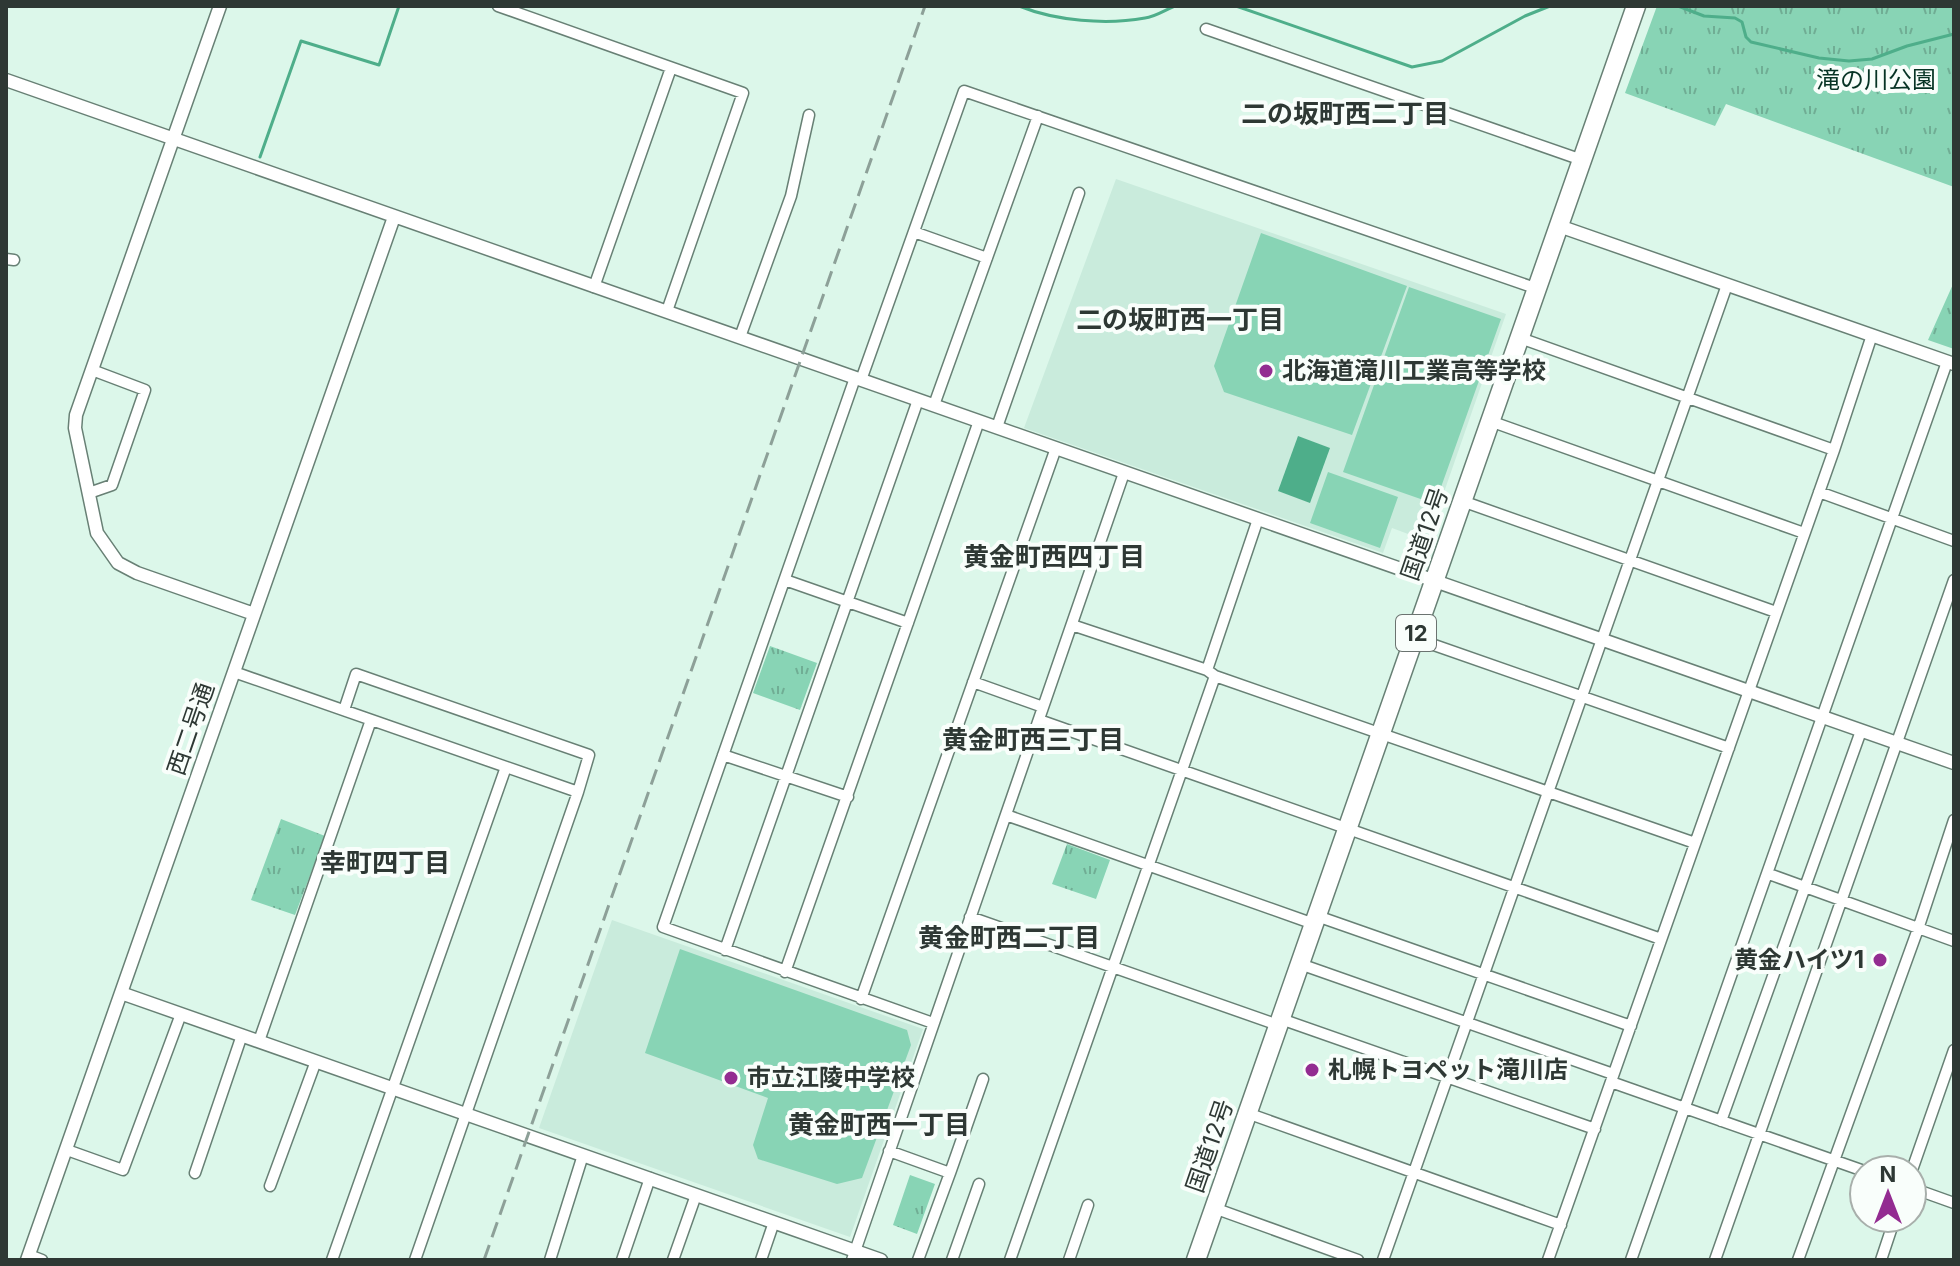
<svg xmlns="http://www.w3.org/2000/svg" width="1960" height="1266" viewBox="0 0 1960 1266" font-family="Inter,'Noto Sans JP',sans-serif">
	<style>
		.built { fill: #c9ebdc }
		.grass { fill: url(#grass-tufts) }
		.pitch { fill: #88d4b5 }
		.water { fill: #4eae8a }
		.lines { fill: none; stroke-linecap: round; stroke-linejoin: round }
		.stream { stroke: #4eae8a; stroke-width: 3 }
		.minor-casing { stroke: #688075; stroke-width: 13 }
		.tertiary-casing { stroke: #688075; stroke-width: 15 }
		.trunk-casing { stroke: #688075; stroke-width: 21 }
		.minor { stroke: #fff; stroke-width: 10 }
		.tertiary { stroke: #fff; stroke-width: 12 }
		.trunk { stroke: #fff; stroke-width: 18 }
		.rail { stroke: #8da098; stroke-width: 3; stroke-dasharray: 16 8; stroke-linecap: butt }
		.poi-dot { fill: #932c91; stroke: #f9fefb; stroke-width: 3 }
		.labels { text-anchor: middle; stroke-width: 8; stroke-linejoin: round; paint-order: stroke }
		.shield { fill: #f9fefb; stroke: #6b7370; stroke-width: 2 }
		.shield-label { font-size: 22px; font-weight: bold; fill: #2e3834 }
		.park-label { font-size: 24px; fill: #073425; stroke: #f9fefb }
		.poi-label { font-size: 24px; font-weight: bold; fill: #2e3834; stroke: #f9fefb; text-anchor: start }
		.street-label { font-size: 24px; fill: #2e3834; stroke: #f9fefb }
		.neighbourhood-label { font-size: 26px; font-weight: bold; fill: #2e3834; stroke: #f9fefb }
	</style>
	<defs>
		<pattern id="grass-tufts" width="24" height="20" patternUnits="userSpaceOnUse" patternTransform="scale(2)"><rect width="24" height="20" fill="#88d4b5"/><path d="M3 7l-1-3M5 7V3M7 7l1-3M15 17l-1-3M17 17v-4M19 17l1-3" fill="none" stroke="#70ad94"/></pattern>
	</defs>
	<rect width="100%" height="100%" fill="#dcf7ea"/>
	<!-- built -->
	<path class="built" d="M1116,179L1506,314L1427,541L1392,528L1383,553L1024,428Z
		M612,920L923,1029L850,1237L539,1128Z"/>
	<!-- grass -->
	<path class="grass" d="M1657,6H1954V187L1726,104L1715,126L1625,93Z
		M1954,282V349L1928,340Z
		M770,646L817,663L800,710L753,693Z
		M281,819L325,836L295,915L251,900Z
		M1067,844L1110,860L1096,899L1052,884Z
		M910,1175L935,1184L917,1234L893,1225Z"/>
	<!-- pitch -->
	<path class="pitch" d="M1261,233L1407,286L1352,435L1224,392L1214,366Z
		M1409,287L1501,319L1435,504L1343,472Z
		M1328,472L1398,497L1380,548L1310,523Z
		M680,949L907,1030L911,1045L862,1178L837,1184L758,1159L753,1145L768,1098L645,1053Z"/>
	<!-- water -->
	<path class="water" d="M1298,436L1330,448L1310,503L1278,491Z"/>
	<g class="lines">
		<!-- stream -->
		<path class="stream" d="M1019,6C1056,21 1106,25 1145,18C1155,17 1165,10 1175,6
			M1236,6L1412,67L1442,61L1525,16L1550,6
			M1678,6L1704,16L1735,18L1742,22L1746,37L1751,42L1819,58L1849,61L1872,59L1907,46L1954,34
			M260,157L301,41L379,65L399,6"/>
		<defs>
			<path id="minor" d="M498,6L743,93L667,311
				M1206,29L1582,160
				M914,232L987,258
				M6,259L14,260
				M594,287L671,68
				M740,337L791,196L809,115
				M1520,338L1834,450
				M855,378L663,927L933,1023
				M861,380L964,91L1538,289
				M934,405L1038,116
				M1490,421L1804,533
				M997,427L1079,193
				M1819,492L1954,541
				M89,493L112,485L145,390L92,370
				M1462,501L1776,612
				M785,580L908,623
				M1072,625L1207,670L1215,676L1695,843
				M1414,638L1729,748
				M1207,670L1258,519
				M234,672L578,792L415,1260
				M973,682L1043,707
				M344,710L356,674L589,755L578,792
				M1039,720L1661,939
				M723,755L848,797
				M1006,815L1314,924
				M1769,874L1954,941
				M1317,916L1631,1026
				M970,917L1278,1025
				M725,950L918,400
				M1300,964L1613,1074
				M785,972L979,421
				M861,999L1056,448
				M1281,1019L1595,1129
				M259,1041L371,720
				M1611,1082L1864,1171
				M1247,1113L1561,1225
				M1721,1121L1861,731
				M67,1150L123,1170L181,1014
				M889,1151L950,1173L918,1260
				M1912,1170L1954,1050
				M195,1173L242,1035
				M950,1173L983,1079
				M270,1186L316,1061
				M1912,1188L1954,1203
				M1214,1208L1358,1260
				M29,1255L42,1260
				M332,1260L506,767
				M550,1260L583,1155
				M622,1260L650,1178
				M673,1260L696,1195
				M761,1260L774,1222
				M852,1260L1124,473
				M952,1260L979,1184
				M1010,1260L1215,676
				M1069,1260L1088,1205
				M1383,1260L1727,285
				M1548,1260L1834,450L1872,335
				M1631,1260L1947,362
				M1715,1260L1954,580
				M1798,1260L1918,929L1954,820
				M1881,1260L1895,1218"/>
			<path id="tertiary" d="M220,6L76,415L75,428L97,533L118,563L137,573L254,614
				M6,80L1954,763
				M1559,226L1954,364
				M121,993L881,1260
				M27,1260L394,217"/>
			<path id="trunk" d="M1196,1260L1636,6"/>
		</defs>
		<!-- minor casing -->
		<use href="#minor" class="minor-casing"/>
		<!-- tertiary casing -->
		<use href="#tertiary" class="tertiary-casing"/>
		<!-- trunk casing -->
		<use href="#trunk" class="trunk-casing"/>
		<!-- minor -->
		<use href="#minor" class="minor"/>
		<!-- tertiary -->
		<use href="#tertiary" class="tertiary"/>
		<!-- trunk -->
		<use href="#trunk" class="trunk"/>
		<!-- rail -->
		<path class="rail" d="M484,1260L925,6"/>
	</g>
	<!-- markers -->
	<g class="poi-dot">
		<circle cx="1266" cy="371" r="8"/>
		<circle cx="1880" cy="960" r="8"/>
		<circle cx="1312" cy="1070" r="8"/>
		<circle cx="731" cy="1078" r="8"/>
	</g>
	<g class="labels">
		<!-- shield labels -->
		<rect class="shield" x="1396" y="615" width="40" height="36" rx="6"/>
		<g class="shield-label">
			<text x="1416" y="641">12</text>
		</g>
		<!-- park labels -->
		<g class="park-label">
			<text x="1876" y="88">滝の川公園</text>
		</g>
		<!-- poi labels -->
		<g class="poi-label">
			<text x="1282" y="379">北海道滝川工業高等学校</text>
			<text x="1864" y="968" text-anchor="end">黄金ハイツ1</text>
			<text x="1328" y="1078">札幌トヨペット滝川店</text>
			<text x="747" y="1086">市立江陵中学校</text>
		</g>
		<!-- street labels -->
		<g class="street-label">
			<text transform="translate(1425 534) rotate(-71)" y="8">国道12号</text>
			<text transform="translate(191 729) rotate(-71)" y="8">西二号通</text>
			<text transform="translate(1210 1146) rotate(-71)" y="8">国道12号</text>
		</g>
		<!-- neighbourhood labels -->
		<g class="neighbourhood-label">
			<text x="1345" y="123">二の坂町西二丁目</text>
			<text x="1180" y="329">二の坂町西一丁目</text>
			<text x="1054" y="566">黄金町西四丁目</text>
			<text x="1033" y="749">黄金町西三丁目</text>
			<text x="385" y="872">幸町四丁目</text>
			<text x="1009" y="947">黄金町西二丁目</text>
			<text x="879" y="1134">黄金町西一丁目</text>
		</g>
	</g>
	<!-- border -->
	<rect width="1960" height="1266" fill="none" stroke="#2e3834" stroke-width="16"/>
	<!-- north arrow -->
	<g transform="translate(1888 1194)"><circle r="38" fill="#f9fefb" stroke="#a8afab" stroke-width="2"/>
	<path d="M0-6L14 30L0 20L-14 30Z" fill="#932c91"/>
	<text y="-12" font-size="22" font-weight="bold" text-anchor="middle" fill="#2e3834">N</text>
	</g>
</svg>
